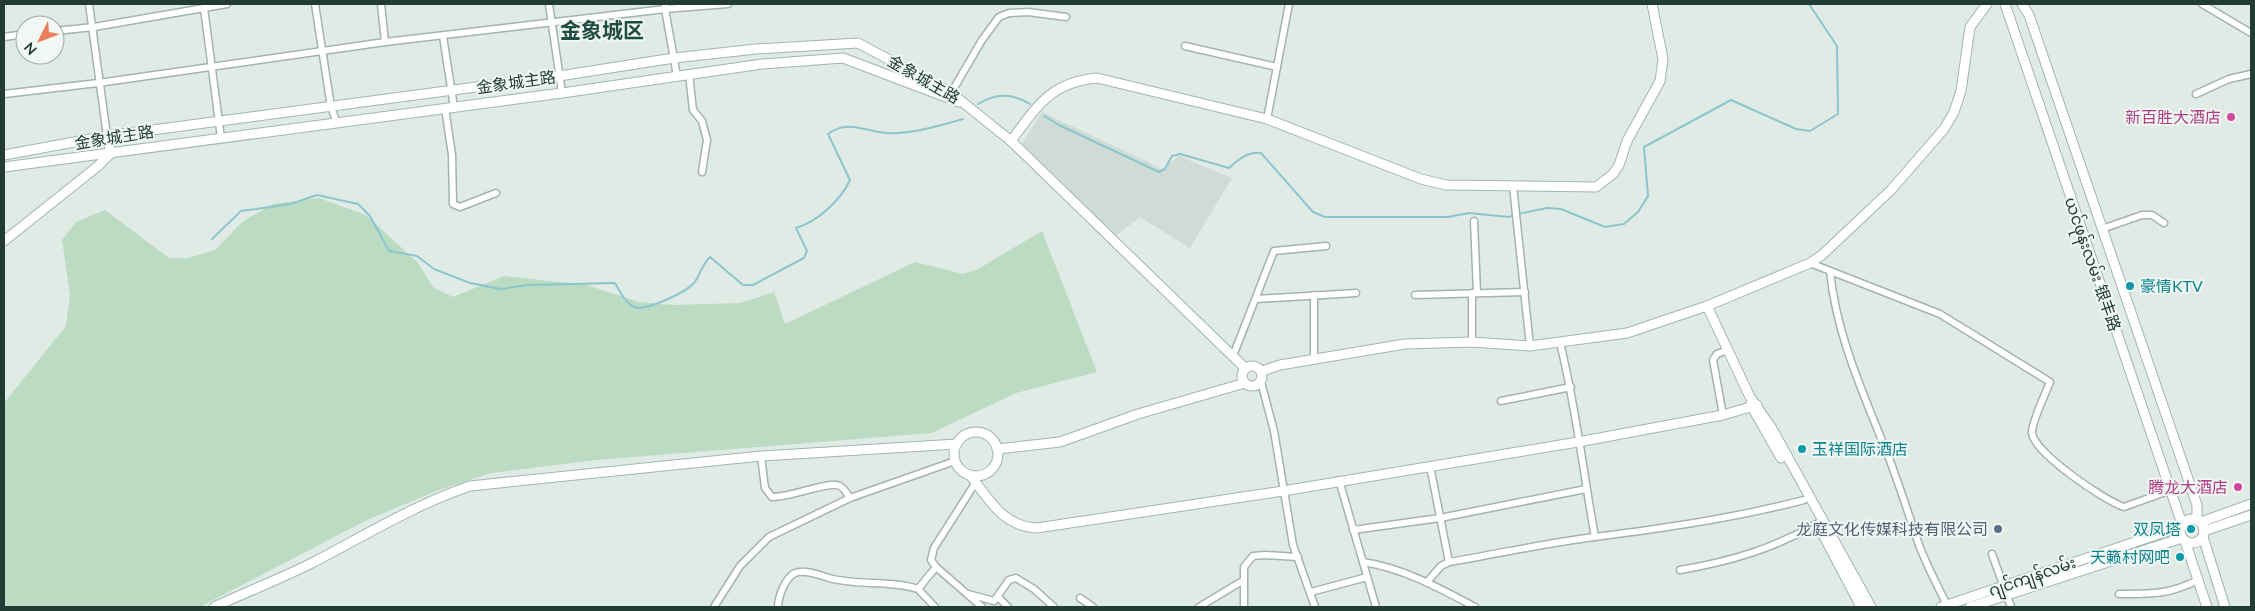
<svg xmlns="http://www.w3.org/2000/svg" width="2255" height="611" font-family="Lato,'Noto Sans SC','Noto Sans Myanmar',sans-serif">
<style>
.built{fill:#cfdbd5}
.green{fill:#bbdbc3}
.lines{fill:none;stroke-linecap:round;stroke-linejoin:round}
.stream{stroke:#8bc5ce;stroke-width:2}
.street-casing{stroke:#a4b3ad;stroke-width:9}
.secondary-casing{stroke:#a0b6ae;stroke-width:11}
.street{stroke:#fff;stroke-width:6}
.secondary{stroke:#fff;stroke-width:9}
.hotel-dot{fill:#d1479c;stroke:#f1f8f4;stroke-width:2}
.culture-dot{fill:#0f9aa8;stroke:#f1f8f4;stroke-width:2}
.service-dot{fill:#5c6f8a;stroke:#f1f8f4;stroke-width:2}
.labels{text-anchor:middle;stroke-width:4;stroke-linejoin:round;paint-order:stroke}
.street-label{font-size:16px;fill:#223b34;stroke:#f1f8f4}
.hotel-label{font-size:16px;fill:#b23c85;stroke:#f1f8f4;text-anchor:end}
.culture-label{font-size:16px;fill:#0d838f;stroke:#f1f8f4;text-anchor:start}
.service-label{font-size:16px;fill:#4e5e75;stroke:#f1f8f4;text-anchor:end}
.district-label{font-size:21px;font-weight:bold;fill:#1f4c40;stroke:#f1f8f4}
</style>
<rect width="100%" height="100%" fill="#e1ebe6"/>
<polygon class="built" points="1042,112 1162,169 1179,156 1232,178 1190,248 1140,217 1114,237 1022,144"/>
<polygon class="green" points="319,198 366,215 417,262 433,287 453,297 504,276 587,285 639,302 674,305 740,303 774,292 785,324 915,262 963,274 978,269 1042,231 1097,372 1016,393 932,433 596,460 491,473 439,490 367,520 200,607 4,607 4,403 66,326 70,295 62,240 76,222 105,210 169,258 188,258 215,250 242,222 273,204"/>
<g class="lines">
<g class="stream">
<path d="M978 104C996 93 1012 93 1030 104"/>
<path d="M1044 116 1059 125 1159 172 1165 169 1172 156 1180 154 1229 168C1238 160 1248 151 1261 153L1313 212 1325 217H1448L1469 213 1509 217 1514 215"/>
<polyline points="1518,214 1547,208 1561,209 1605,227 1624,224 1638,212 1648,196 1644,147 1731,100 1796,129 1810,131 1838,114 1837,46 1809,4"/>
<path d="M212 239 241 211 291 204 317 195 358 204 370 216 389 251 417 256 434 269 470 283 501 289 528 285 615 283C620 291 625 303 634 307 645 312 686 292 694 283 701 274 701 266 710 257L743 285H753L804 258 807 251 796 228C817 222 841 200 850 180L828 134C848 119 866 132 887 133 908 135 943 125 963 119"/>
</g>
<g class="street-casing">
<g id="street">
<polyline points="89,4 107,136"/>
<polyline points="315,4 331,107 337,123"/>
<polyline points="381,4 385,42"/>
<polyline points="549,4 562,93"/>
<polyline points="2202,4 2251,33"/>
<polyline points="204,8 221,138"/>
<polyline points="55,31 94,27 227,4"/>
<polyline points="443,36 454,107"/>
<polyline points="4,37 25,34"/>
<polyline points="1185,46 1277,67"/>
<polyline points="689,74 693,110 702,121 707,140 702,172"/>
<polyline points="677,76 665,9 728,4"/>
<polyline points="4,94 98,83 385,42 665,9 665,4"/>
<polyline points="2196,94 2229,79 2251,74"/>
<polyline points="950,95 982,40 999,17 1009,13 1028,12 1066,17"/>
<polyline points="445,108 452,155 453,204 460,207 496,193"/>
<polyline points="1267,119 1289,4"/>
<polyline points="1513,186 1530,346"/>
<polyline points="1474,221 1477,293"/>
<polyline points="2102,229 2142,215 2152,215 2164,223"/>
<path d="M1810 263 1940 314 2050 382C2046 393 2031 423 2032 433 2034 453 2105 501 2124 507L2171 490"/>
<path d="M1830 271C1836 333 1862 391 1885 448 1898 480 1908 513 1919 545 1927 566 1938 587 1948 607"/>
<polyline points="1314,295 1314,359"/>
<polyline points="1415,295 1525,292"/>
<polyline points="1256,299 1356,293"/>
<polyline points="1472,342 1472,293"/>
<path d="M1560 343C1576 406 1583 472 1595 537"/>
<polyline points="1233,356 1274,251 1326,246"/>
<polyline points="1261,382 1274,431 1293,545 1315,607"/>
<polyline points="1501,401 1571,387"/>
<polyline points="1723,415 1713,360 1717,354 1728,350"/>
<path d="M761 456 765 488 772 497C790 498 830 480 840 486 845 489 847 494 850 498"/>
<polyline points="1430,466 1449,562"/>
<polyline points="1339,480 1376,607"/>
<polyline points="976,482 934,548 931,560 936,567 982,607"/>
<polyline points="1353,530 1440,518 1586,489"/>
<polyline points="1992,554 2011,607"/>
<path d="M1363 562C1403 568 1439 588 1475 607"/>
<path d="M1680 570C1733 561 1775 548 1822 521"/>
<path d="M1427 582 1441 566 1449 562C1497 554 1546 543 1595 537 1665 528 1735 518 1804 500"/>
<polyline points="918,589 935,607"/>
<polyline points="1311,592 1367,577"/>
<polyline points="968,594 994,601 1009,580 1016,578 1034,589 1054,607"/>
<path d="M2119 594C2151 594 2168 595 2198 580"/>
<polyline points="998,597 1008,607"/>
<polyline points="1080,598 1093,607"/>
<polyline points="714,607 740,566 769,537 850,498 955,461"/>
<path d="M778 607C778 597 785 578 795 573 804 569 820 575 829 578 858 586 890 580 918 589L936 567"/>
<polyline points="1199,607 1244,580"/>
<polyline points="1244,607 1244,567 1253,556 1265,555 1298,557"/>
</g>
</g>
<g class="secondary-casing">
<g id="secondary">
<polyline points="2005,4 2182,524"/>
<polyline points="2022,4 2029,15 2197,505 2197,520"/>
<path d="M1011 141C1037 106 1051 82 1097 78L1267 119 1421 179 1446 185 1596 187 1613 174 1619 165 1627 141 1660 81 1663 59 1652 4"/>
<polyline points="4,155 107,136 559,76 674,58 756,49 858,43 950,92 1011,141 1245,368"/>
<polyline points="4,167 562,93 762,64 843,58 959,102"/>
<polyline points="4,241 98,166 111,153 107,136"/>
<polyline points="1707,306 1750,397 1771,427 1871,607"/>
<circle cx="1252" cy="376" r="10"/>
<polyline points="1262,371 1280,365 1405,344 1472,342 1530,346 1627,333 1707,306 1810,263 1822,255 1891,190 1944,129 1954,112 1961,91 1970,27 1987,4"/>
<polyline points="1751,402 1752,407 1781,458"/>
<circle cx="976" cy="454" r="22"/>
<polyline points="997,449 1060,442 1138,414 1245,383"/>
<path d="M970 475C990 500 1002 526 1037 528L1283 491 1578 442 1723 415 1757 405"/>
<circle cx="2192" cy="531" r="12"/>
<polyline points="2201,522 2251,504"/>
<polyline points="1820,529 1861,607"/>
<polyline points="2204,531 2251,515"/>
<polyline points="2203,537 2225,607"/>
<polyline points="2185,541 2207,607"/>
<path d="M214 607C246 592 280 579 312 563 364 536 414 505 470 486L761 456 957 444"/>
<polyline points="1941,607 2180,527"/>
<polyline points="1970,607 2182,538"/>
</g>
</g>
<use href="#street" class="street"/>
<use href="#secondary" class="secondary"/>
</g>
<g class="hotel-dot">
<circle cx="2231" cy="117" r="5"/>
<circle cx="2238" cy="487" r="5"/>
</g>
<g class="culture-dot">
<circle cx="2130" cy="286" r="5"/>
<circle cx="1802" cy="449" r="5"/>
<circle cx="2191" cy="529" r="5"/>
<circle cx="2180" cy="557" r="5"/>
</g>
<circle class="service-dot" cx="1998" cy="529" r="5"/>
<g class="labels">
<g class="street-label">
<text transform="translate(924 79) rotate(30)" y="6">金象城主路</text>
<text transform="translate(516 82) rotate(-8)" y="6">金象城主路</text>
<text transform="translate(114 137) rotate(-9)" y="6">金象城主路</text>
<text transform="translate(2093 264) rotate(71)" y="6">ယင်ဖုန်းလမ်း 银丰路</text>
<text transform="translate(2032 576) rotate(-19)" y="6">ဂျင်ကျန်လမ်း</text>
</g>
<g class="hotel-label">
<text x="2221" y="123">新百胜大酒店</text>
<text x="2228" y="493">腾龙大酒店</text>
</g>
<g class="culture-label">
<text x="2140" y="292">豪情KTV</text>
<text x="1812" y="455">玉祥国际酒店</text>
<text x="2181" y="535" text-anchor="end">双凤塔</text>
<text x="2170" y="563" text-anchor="end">天籁村网吧</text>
</g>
<g class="service-label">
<text x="1988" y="535">龙庭文化传媒科技有限公司</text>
</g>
<g class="district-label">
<text x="602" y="38">金象城区</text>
</g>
</g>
<rect width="2255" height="611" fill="none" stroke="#223b34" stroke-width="10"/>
<g transform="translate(40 40) rotate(228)"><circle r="24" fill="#f1f8f4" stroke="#9eaca7"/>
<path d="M0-4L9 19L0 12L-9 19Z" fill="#ec7e5e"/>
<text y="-8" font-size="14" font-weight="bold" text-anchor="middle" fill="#223b34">N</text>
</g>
</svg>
